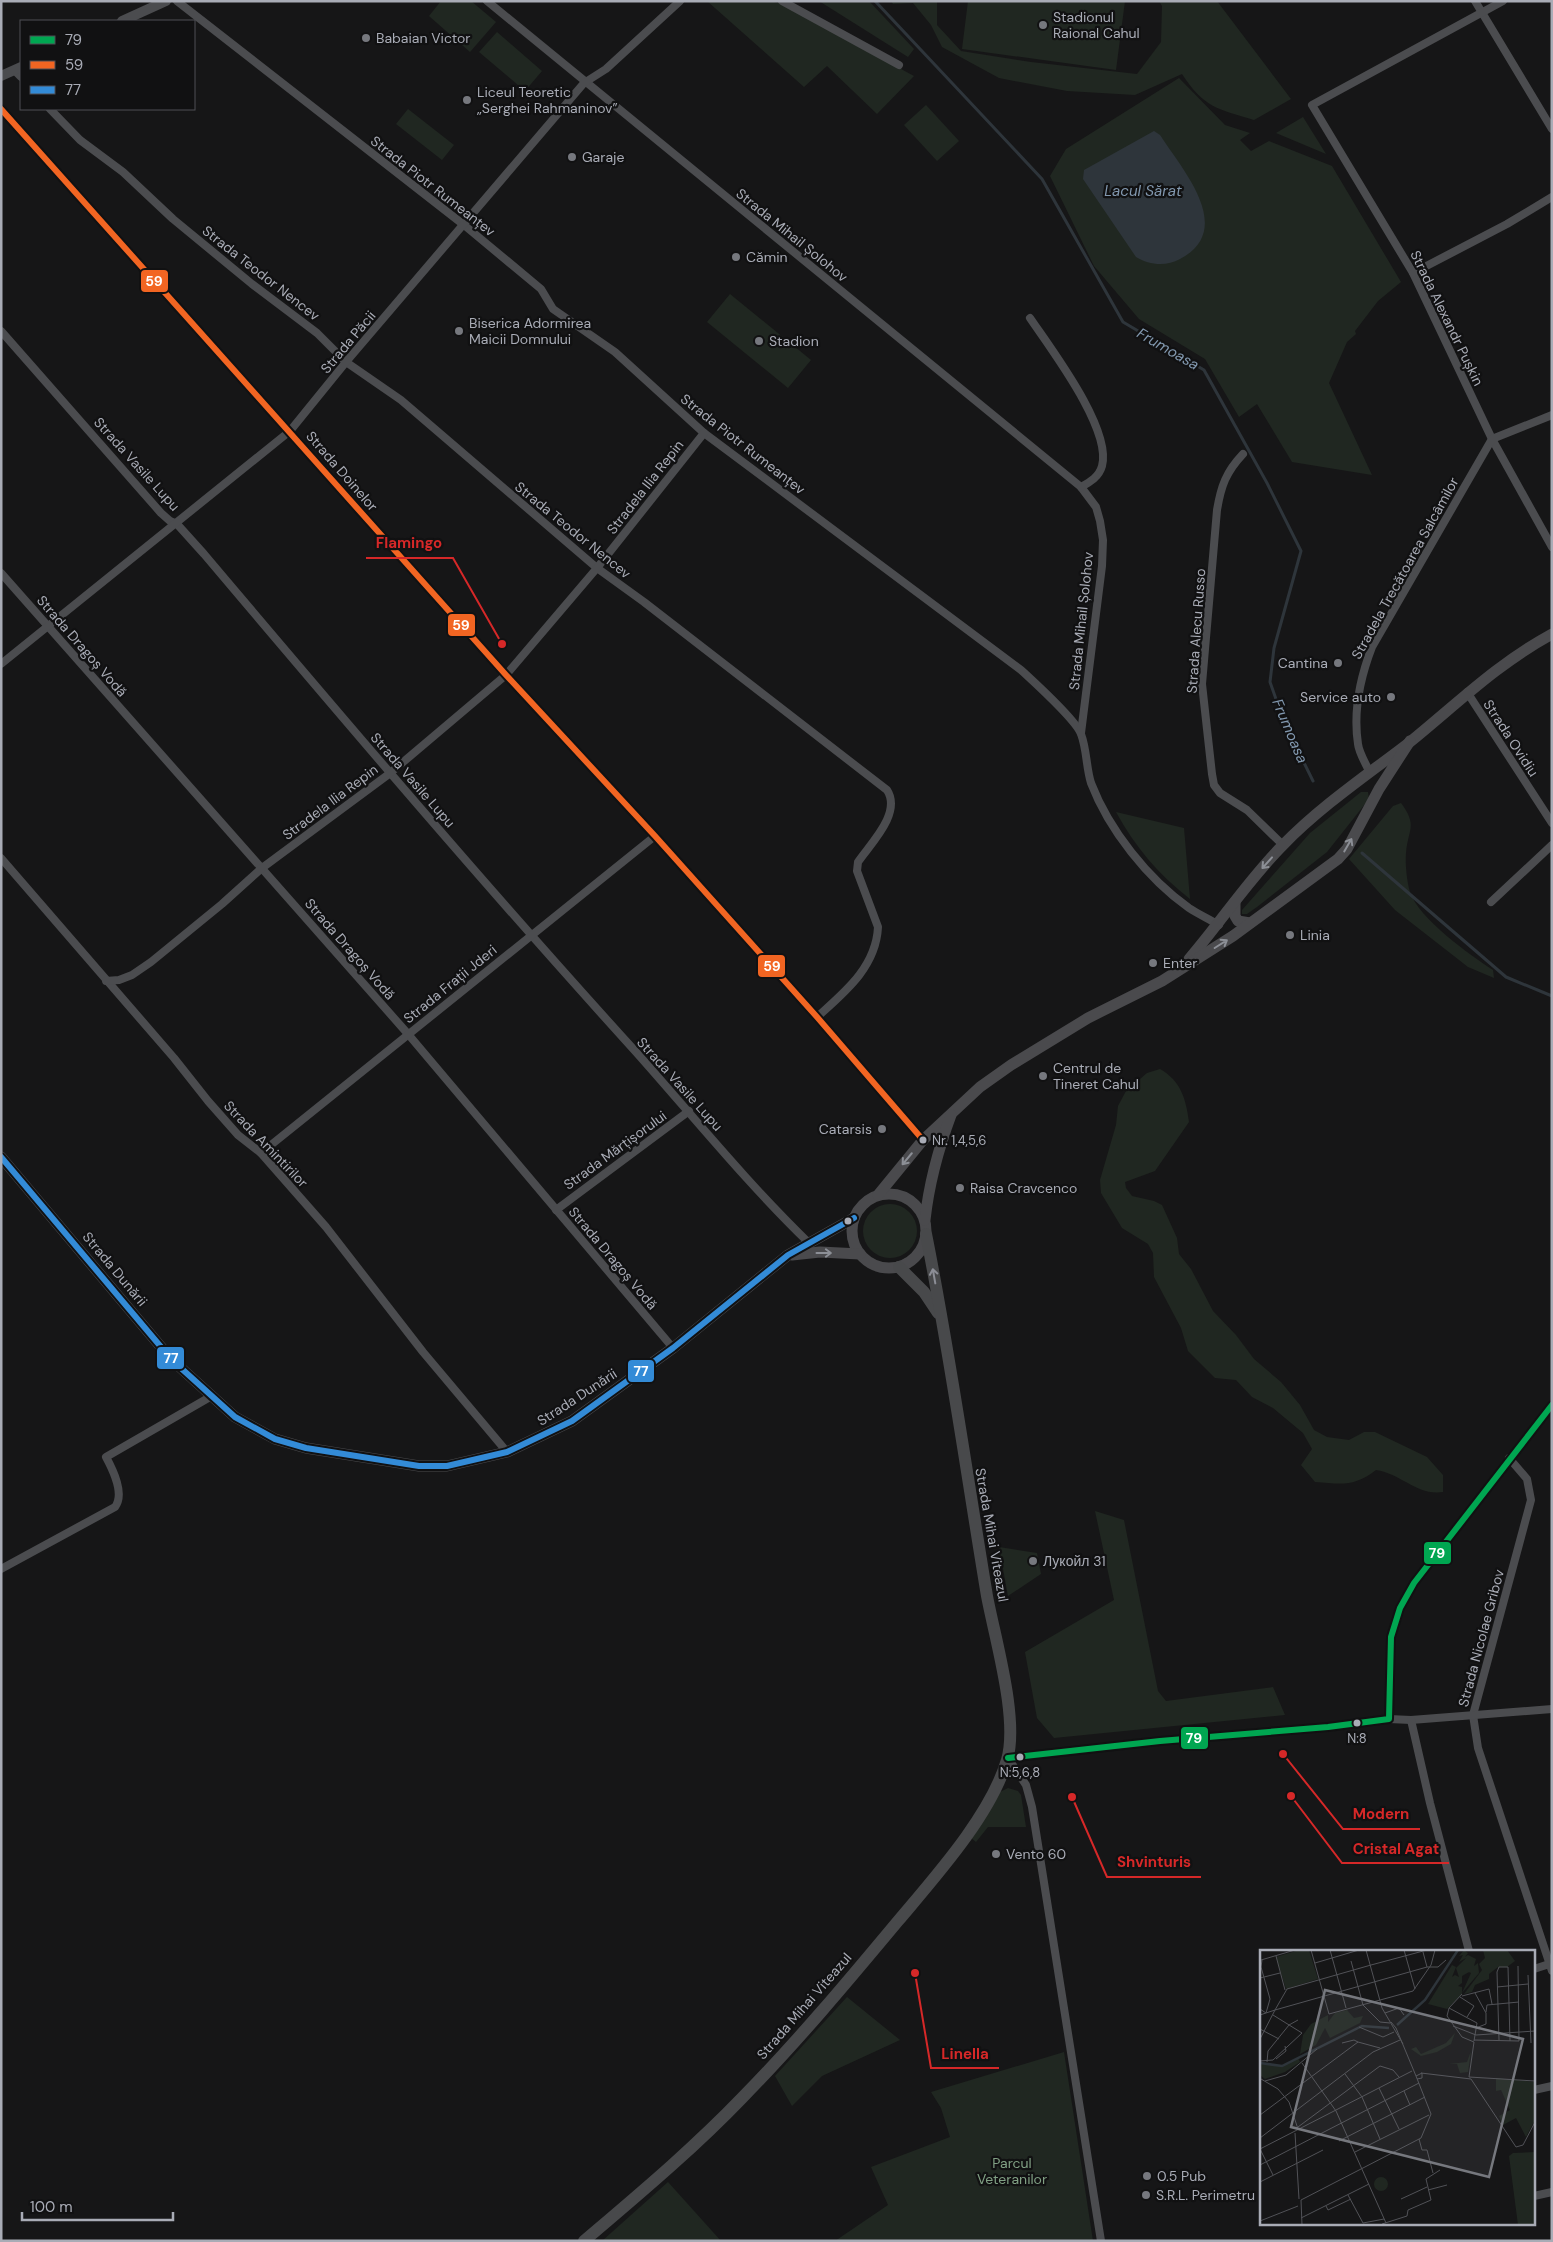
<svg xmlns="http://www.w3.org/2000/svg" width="1553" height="2242" font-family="'DM Sans',sans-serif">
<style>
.green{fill:#202721}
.water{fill:#2e353b}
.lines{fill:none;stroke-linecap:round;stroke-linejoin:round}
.stream{stroke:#2e353b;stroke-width:3}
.minor{stroke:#4b4c4f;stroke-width:8}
.tertiary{stroke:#4b4c4f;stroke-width:10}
.secondary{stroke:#4a4a4d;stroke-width:11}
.primary{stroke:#48494b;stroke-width:12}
.bus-1-casing{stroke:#111112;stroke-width:10}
.bus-2-casing{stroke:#111112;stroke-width:10}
.bus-3-casing{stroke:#111112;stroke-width:10}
.bus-1{stroke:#00a651;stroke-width:6}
.bus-2{stroke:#f26522;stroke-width:6}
.bus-3{stroke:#338bd7;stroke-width:6}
.oneway{stroke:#8c8f96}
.oneway2{stroke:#8c8e96}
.poi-dot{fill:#76787e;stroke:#111112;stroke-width:2}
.bus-dot{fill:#a9acb6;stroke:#111112;stroke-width:2}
.labels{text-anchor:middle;stroke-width:4.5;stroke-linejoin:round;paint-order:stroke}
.bus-label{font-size:13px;fill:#a9acb6;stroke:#111112}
.poi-label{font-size:14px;fill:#a9acb6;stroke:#111112;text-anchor:start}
.street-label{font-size:14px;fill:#a9acb6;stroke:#111112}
.park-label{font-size:14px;fill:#81a084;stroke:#111112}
.water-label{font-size:15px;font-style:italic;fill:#8298af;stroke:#111112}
.inset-river{fill:none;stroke:#2e353b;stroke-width:2.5}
.inset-road{fill:none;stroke:#515257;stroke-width:1}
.view{fill:#76787e;fill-opacity:0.15;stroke:#76787e;stroke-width:2.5}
.inset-edge{fill:none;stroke:#a9acb6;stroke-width:2.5}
.leader{fill:none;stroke:#d62828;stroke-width:2}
.callout-dot{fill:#d62828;stroke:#111112;stroke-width:2}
.callout-label{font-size:15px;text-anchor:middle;font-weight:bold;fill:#d62828;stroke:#111112;stroke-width:4.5;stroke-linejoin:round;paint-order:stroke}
.line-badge{stroke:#111112;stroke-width:2}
.badge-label{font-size:14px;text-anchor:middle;font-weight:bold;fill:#fff}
</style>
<rect width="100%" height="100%" fill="#161617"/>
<g class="green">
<polygon points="441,1 471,1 496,22 470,52 429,16"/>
<polygon points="707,1 769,1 779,3 914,76 877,114 827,66 804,87"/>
<polygon points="819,1 869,1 914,49 908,57"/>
<path d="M891 1H937V25L961 51 1031 62 1137 74 1161 42 1162 6 1159 1H1217L1291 99 1254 120C1218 109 1204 108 1182 74L1135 95 1067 91 999 78 942 47 931 25 913 3 893 4Z"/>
<polygon points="968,1 1125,1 1116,70 962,49"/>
<polygon points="497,32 542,71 525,91 479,52"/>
<polygon points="1179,78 1225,125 1250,133 1240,140 1251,151 1269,141 1332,166 1401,282 1378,301 1355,331 1356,334 1347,342 1329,383 1372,475 1292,462 1257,404 1239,417 1205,359 1139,319 1094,266 1050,176 1066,149"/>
<polygon points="926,105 959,141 937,161 904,125"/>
<polygon points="408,109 454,145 442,160 396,124"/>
<polygon points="1303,117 1326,154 1276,133"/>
<polygon points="730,294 811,360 788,388 707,322"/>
<polygon points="1361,792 1368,792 1369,799 1327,852 1257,907 1247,914 1242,914 1242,910 1310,833"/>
<path d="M1401 803C1418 826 1408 829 1406 853 1405 864 1407 882 1410 892 1419 919 1470 955 1493 970L1494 978 1468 967 1395 910 1349 859 1393 806Z"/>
<path d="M1116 812 1184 828 1190 899C1159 875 1135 847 1116 812Z"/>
<path d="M1160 1069C1181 1081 1186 1099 1189 1122L1155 1171 1125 1182 1126 1188 1132 1196 1154 1201 1162 1205 1177 1238 1179 1254 1191 1269 1213 1311 1236 1335 1254 1359 1281 1382 1300 1405 1314 1430 1327 1437 1349 1440 1364 1432H1375L1427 1457 1443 1475V1492C1417 1496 1402 1474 1376 1470 1354 1487 1342 1484 1315 1482L1301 1465 1312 1449 1303 1433 1273 1408 1252 1397 1236 1380 1215 1378 1188 1351 1181 1328 1154 1277 1153 1253 1148 1244 1122 1228 1101 1193 1100 1180 1116 1125 1118 1106 1126 1091 1147 1073Z"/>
<circle cx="890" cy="1231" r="27"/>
<polygon points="1095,1511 1124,1520 1158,1691 1166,1701 1273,1687 1285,1715 1054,1738 1037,1718 1025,1652 1114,1600"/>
<polygon points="999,1547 1037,1553 1041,1574 1008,1596"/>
<polygon points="1008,1788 1018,1791 1021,1795 1026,1827 988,1827 976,1842 971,1838 1000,1792"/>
<polygon points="847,1997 900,2040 822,2076 792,2106 775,2076"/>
<polygon points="1064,2052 1093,2241 835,2241 888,2205 871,2167 950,2137 941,2108 931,2092"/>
<polygon points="668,2182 721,2241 602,2241"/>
</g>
<path class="water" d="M1154 131 1160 135C1181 168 1237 229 1180 259 1166 267 1149 265 1136 257L1083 179 1084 170Z"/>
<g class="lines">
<g class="stream">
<polyline points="875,1 1042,179 1123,322 1204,370 1267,483 1301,551 1274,648 1270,682 1284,722 1313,781"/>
<polyline points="1362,853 1506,977 1552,996"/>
</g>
<g class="minor">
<path d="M177 1 464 225 541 289 553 309 615 352 704 433 1021 670C1034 682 1076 720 1081 734 1087 750 1086 767 1091 783 1109 830 1148 879 1189 908 1198 914 1209 919 1219 925"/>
<polyline points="487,1 1081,487 1096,507 1100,521 1103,540 1102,566 1081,733"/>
<polyline points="782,1 899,65"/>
<polyline points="1475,1 1552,129"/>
<polyline points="1503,1 1312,105 1413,273 1492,439 1552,547"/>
<polyline points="14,70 21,77"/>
<polyline points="1,109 506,675 655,836 817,1017 923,1140"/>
<path d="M50 109 80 140 123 172 173 219 252 284 317 333 346 362 401 400 597 568 644 602 887 790C902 813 871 843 858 862L857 871 878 927C876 967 845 992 817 1017"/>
<polyline points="1413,273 1507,224 1552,197"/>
<path d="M1030 318C1051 349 1112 429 1102 466 1099 477 1090 482 1081 487"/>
<path d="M1 331 161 513 170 521 177 524 204 554C346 722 488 889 636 1052 693 1116 747 1183 809 1243"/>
<path d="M1243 454C1226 472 1221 486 1217 510L1202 684 1212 774 1214 785 1220 793 1247 810 1283 845"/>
<polyline points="1,573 408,1034 673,1348"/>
<polyline points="1,664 290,431 346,362 584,83 606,69 680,1"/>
<polyline points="1467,692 1552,823"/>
<path d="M1370 773C1366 764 1359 753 1358 744 1353 711 1360 678 1372 647L1492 439 1552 415"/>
<polyline points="1,858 174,1058 208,1101 238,1135 261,1153 326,1227 423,1352 507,1452"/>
<polyline points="1491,902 1552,845"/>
<polyline points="106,981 119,980 132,975 151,962 222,904 262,868 389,774 506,675 597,568 704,433"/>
<polyline points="261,1153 655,836"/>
<polyline points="556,1210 689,1111"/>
<polyline points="1509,1458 1527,1479 1531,1500 1473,1715 1478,1748 1552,1971"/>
<path d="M1 1569 115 1507C125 1494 113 1470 106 1457L210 1397"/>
<polyline points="1389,1719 1411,1720 1552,1709"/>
<polyline points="1411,1720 1430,1803 1469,1951"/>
<polyline points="1008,1758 1160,1741 1328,1727 1389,1719 1391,1637 1400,1608 1414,1583 1552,1405"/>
<polyline points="1008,1758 1026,1785 1032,1807 1101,2241"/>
<polyline points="1534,1969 1552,1963"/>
<polyline points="1534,2090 1552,2086"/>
<polyline points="1534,2196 1552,2192"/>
</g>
<g class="tertiary">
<polyline points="122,21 166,1"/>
<polyline points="1,76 21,67"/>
</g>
<g class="secondary">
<polyline points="1235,902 1235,916 1238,921 1250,923"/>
<path d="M1189 959C1221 922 1248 880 1283 845 1321 806 1367 775 1410 742 1458 703 1497 664 1552 634"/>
<polyline points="1,1157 172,1360 235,1417 275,1439 306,1448 419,1466 447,1466 507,1452 572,1421 673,1348 788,1255 854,1218"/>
<circle cx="889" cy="1231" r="37"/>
<polyline points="878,1195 923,1140 980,1087 1011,1065 1088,1018 1162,981 1233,936 1338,859 1347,849 1379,789 1410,741"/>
<path d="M925 1220C929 1183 938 1150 951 1115"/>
<polyline points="792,1255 820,1252 860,1254"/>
</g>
<g class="primary">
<polyline points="899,1267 924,1292 938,1313"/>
<path d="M584 2241C638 2195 693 2149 742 2098 797 2042 848 1981 898 1921 935 1877 991 1815 1007 1760 1019 1719 995 1639 987 1596 967 1476 950 1354 926 1234"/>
</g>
<g class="bus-1-casing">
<polyline id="bus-1" points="1008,1758 1160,1741 1328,1727 1389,1719 1391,1637 1400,1608 1414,1583 1552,1405"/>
</g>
<g class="bus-2-casing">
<polyline id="bus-2" points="1,109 506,675 655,836 817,1017 923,1140"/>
</g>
<g class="bus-3-casing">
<polyline id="bus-3" points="1,1157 172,1360 235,1417 275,1439 306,1448 419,1466 447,1466 507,1452 572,1421 673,1348 788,1255 854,1218"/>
</g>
<use href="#bus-1" class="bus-1"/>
<use href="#bus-2" class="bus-2"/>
<use href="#bus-3" class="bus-3"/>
</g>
<defs><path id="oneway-shaft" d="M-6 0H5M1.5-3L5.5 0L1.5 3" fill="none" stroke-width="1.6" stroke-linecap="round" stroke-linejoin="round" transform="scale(1.25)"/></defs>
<g class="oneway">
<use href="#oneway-shaft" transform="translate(1348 845) rotate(-60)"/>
<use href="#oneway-shaft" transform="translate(1267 863) rotate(132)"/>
<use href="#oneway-shaft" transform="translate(1221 944) rotate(-32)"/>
<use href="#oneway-shaft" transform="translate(907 1159) rotate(130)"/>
<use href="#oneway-shaft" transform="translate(824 1253)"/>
</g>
<use class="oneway2" href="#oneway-shaft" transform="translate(934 1276) rotate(-100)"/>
<g class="poi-dot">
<circle cx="1043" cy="25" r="5"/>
<circle cx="366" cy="38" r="5"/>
<circle cx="467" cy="100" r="5"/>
<circle cx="572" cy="157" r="5"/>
<circle cx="736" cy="257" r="5"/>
<circle cx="459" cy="331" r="5"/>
<circle cx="759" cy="341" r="5"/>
<circle cx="1338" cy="663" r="5"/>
<circle cx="1391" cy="697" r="5"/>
<circle cx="1290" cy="935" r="5"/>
<circle cx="1153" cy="963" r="5"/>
<circle cx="1043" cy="1076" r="5"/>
<circle cx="882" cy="1129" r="5"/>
<circle cx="960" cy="1188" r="5"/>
<circle cx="1033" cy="1561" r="5"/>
<circle cx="996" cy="1854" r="5"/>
<circle cx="1147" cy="2176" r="5"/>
<circle cx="1146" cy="2195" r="5"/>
</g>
<g class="bus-dot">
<circle cx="923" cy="1140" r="4.5"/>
<circle cx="848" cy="1221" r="4.5"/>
<circle cx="1357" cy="1723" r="4.5"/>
<circle cx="1020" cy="1757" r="4.5"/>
</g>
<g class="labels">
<g class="bus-label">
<text x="932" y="1145" text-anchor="start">Nr. 1,4,5,6</text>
<text x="1357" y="1743">N:8</text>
<text x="1020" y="1777">N:5,6,8</text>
</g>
<g class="poi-label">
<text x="1053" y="22">Stadionul<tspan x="1053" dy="16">Raional Cahul</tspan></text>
<text x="376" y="43">Babaian Victor</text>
<text x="477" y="97">Liceul Teoretic<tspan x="477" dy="16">„Serghei Rahmaninov”</tspan></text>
<text x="582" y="162">Garaje</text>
<text x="746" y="262">Cămin</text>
<text x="469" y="328">Biserica Adormirea<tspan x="469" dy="16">Maicii Domnului</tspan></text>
<text x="769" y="346">Stadion</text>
<text x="1328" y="668" text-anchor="end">Cantina</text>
<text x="1381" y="702" text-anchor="end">Service auto</text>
<text x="1300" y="940">Linia</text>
<text x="1163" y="968">Enter</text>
<text x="1053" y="1073">Centrul de<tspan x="1053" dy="16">Tineret Cahul</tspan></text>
<text x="872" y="1134" text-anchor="end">Catarsis</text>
<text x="970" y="1193">Raisa Cravcenco</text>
<text x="1043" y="1566">Лукойл 31</text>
<text x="1006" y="1859">Vento 60</text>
<text x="1157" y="2181">0.5 Pub</text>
<text x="1156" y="2200">S.R.L. Perimetru</text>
</g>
<g class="street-label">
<text transform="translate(433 186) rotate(38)" y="5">Strada Piotr Rumeanțev</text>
<text transform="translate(792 235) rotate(39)" y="5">Strada Mihail Șolohov</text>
<text transform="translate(261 273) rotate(38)" y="5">Strada Teodor Nencev</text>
<text transform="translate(1447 318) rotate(64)" y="5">Strada Alexandr Pușkin</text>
<text transform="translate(348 342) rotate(-50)" y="5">Strada Păcii</text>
<text transform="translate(743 444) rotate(38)" y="5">Strada Piotr Rumeanțev</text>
<text transform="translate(137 464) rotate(48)" y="5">Strada Vasile Lupu</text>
<text transform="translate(342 471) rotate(49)" y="5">Strada Doinelor</text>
<text transform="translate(645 487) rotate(-52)" y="5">Stradela Ilia Repin</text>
<text transform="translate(573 530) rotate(39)" y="5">Strada Teodor Nencev</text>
<text transform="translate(1405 568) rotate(-61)" y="5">Stradela Trecătoarea Salcâmilor</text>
<text transform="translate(1081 621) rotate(-84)" y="5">Strada Mihail Șolohov</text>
<text transform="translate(1196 631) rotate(-86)" y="5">Strada Alecu Russo</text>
<text transform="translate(82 646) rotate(49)" y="5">Strada Dragoș Vodă</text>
<text transform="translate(1511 738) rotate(57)" y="5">Strada Ovidiu</text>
<text transform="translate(413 780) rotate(49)" y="5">Strada Vasile Lupu</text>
<text transform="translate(330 802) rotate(-37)" y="5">Stradela Ilia Repin</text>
<text transform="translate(350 949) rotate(49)" y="5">Strada Dragoș Vodă</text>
<text transform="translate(450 984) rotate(-39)" y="5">Strada Frații Jderi</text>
<text transform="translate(680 1084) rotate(48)" y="5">Strada Vasile Lupu</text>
<text transform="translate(266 1144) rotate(46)" y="5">Strada Amintirilor</text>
<text transform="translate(615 1150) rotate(-36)" y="5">Strada Mărțișorului</text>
<text transform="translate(613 1258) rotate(50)" y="5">Strada Dragoș Vodă</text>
<text transform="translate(115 1269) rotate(50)" y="5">Strada Dunării</text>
<text transform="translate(577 1397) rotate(-33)" y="5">Strada Dunării</text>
<text transform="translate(992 1535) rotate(80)" y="5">Strada Mihai Viteazul</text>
<text transform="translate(1481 1638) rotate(-75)" y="5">Strada Nicolae Gribov</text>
<text transform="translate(804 2006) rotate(-49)" y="5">Strada Mihai Viteazul</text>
</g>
<g class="park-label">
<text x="1012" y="2168">Parcul<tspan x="1012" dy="16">Veteranilor</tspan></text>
</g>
<g class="water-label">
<text x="1143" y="196">Lacul Sărat</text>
<text transform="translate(1168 349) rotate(30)" y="5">Frumoasa</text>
<text transform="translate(1290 731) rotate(67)" y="5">Frumoasa</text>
</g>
</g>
<g transform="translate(1260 1950)">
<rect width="275" height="275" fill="#161617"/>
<path d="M39 0H49L58 29 26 39 16 7ZM204 0 208 3 205 7 208 5 216 9 214 16 218 13 219 23 202 43 211 23 205 20 209 22 202 26V33L198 36 202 37V44L187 59 168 54 192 15 196 17 192 27 195 25 199 27 196 18 206 8 199 12 203 5 199 6ZM223 0H247L255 11 247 17H238L229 24V29L215 35 212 42 204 44 222 20 219 14 225 8ZM87 60 94 68 103 66 100 73 70 88 65 78 56 95 40 104 43 85 51 74 68 65V72L75 63ZM195 83 191 94 177 102 161 106 151 99 156 97 161 104 186 93ZM211 101 208 122 200 123 197 114H189L207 112ZM38 108 40 112 25 122 5 129 0 125V114L23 116ZM236 128 275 132V170L266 187 256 168 243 175 239 166 250 160 241 140 236 141ZM275 202V275H258L249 206 253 203ZM114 234a7 7 0 1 1 14 0a7 7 0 1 1-14 0Z" fill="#202721"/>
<path class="inset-river" d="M137 75 165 50 198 0M0 113 22 116 102 76 129 78"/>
<path class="inset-road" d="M51 0 69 64 153 41 171 15 175 0M70 0 86 58M106 0 122 58 143 94M144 0 155 39M163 2 167 17M16 6 25 40M1 10 35 0M91 11 103 55 120 72 130 73M55 13 99 0M111 15 167 0M268 25 271 93M0 28 20 23M237 37 268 34M215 43 226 63V74L216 78M202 44 189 58 187 66 202 87 214 92 209 127 275 131M202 46 229 39 232 54M200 47 214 56 207 67M189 58 217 73 214 91M0 59 6 63 10 49 1 17 2 10M226 62 227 55 259 52M125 63 139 58 144 65M0 65 15 60 27 39 111 15M131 72 136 78 156 126M193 76 216 85 275 81M99 77 123 87 134 82M0 79 19 89M0 89 15 60 167 17H178L186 10M214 90 259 91 258 16M239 90 237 22 239 17H248L250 91M82 93 94 90 98 92M16 109 26 101 25 96M0 111 13 110 42 83 13 65M7 112 8 101 29 75 38 70M42 113 76 161 126 273M161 123 211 129 256 197 263 195 275 172M85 124 102 147 120 189M1 129 18 139 29 152 38 179M5 131 26 125 57 99M119 138 139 179M144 141 150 155M0 165 98 92 120 98M38 177 120 116 133 120 139 127M35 183 39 249M0 188 113 102 140 90M159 189 162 200H167L173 223M79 191 165 147M0 199 152 121M0 199 13 225M95 202 169 165M0 215 159 133M0 232 63 200M168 240 187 235M88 245 103 273 124 269M141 249 167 237M41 250 161 188 171 164 156 126 162 123V128L157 129M41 250 42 275M66 256 68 260 91 249M41 268 109 234M0 271 38 256M122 274 147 266 148 260 171 250 166 229 180 220"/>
<path class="view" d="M65 40 263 89 229 227 31 177Z"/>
<rect width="275" height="275" class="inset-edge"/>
</g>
<path class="leader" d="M502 644L453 558H366M1283 1754L1343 1829H1420M1291 1796L1342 1863H1449M1072 1797L1107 1877H1201M915 1973L931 2068H999"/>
<g class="callout-dot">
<circle cx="502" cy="644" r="5"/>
<circle cx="1283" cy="1754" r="5"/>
<circle cx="1291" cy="1796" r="5"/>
<circle cx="1072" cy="1797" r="5"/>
<circle cx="915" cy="1973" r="5"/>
</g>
<g class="callout-label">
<text x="409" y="548">Flamingo</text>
<text x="1381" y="1819">Modern</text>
<text x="1396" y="1854">Cristal Agat</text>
<text x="1154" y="1867">Shvinturis</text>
<text x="965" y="2059">Linella</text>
</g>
<g class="line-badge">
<rect x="140" y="269" width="29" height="24" rx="5" fill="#f26522"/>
<rect x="447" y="613" width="29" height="24" rx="5" fill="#f26522"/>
<rect x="757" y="954" width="29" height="24" rx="5" fill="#f26522"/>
<rect x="156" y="1346" width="29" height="24" rx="5" fill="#338bd7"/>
<rect x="627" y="1359" width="28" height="24" rx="5" fill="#338bd7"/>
<rect x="1423" y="1541" width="29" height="24" rx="5" fill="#00a651"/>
<rect x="1180" y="1726" width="29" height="24" rx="5" fill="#00a651"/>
</g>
<g class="badge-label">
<text x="154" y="286">59</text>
<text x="461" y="630">59</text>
<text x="772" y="971">59</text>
<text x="171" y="1363">77</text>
<text x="641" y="1376">77</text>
<text x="1437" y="1558">79</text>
<text x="1194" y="1743">79</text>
</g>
<rect width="1553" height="2242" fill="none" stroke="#a9acb6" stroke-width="5"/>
<rect x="20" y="20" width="175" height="90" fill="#111112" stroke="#4e4f54"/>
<rect x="30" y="36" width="25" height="8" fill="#00a651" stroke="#4e4f54"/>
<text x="65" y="45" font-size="15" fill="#a9acb6">79</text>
<rect x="30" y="61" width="25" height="8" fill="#f26522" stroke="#4e4f54"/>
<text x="65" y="70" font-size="15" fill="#a9acb6">59</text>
<rect x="30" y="86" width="25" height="8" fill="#338bd7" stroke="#4e4f54"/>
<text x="65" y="95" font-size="15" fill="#a9acb6">77</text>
<path d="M22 2212v8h151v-8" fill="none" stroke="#a9acb6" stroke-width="2.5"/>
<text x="30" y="2212" font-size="15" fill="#a9acb6" stroke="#111112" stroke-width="4" paint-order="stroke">100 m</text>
</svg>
